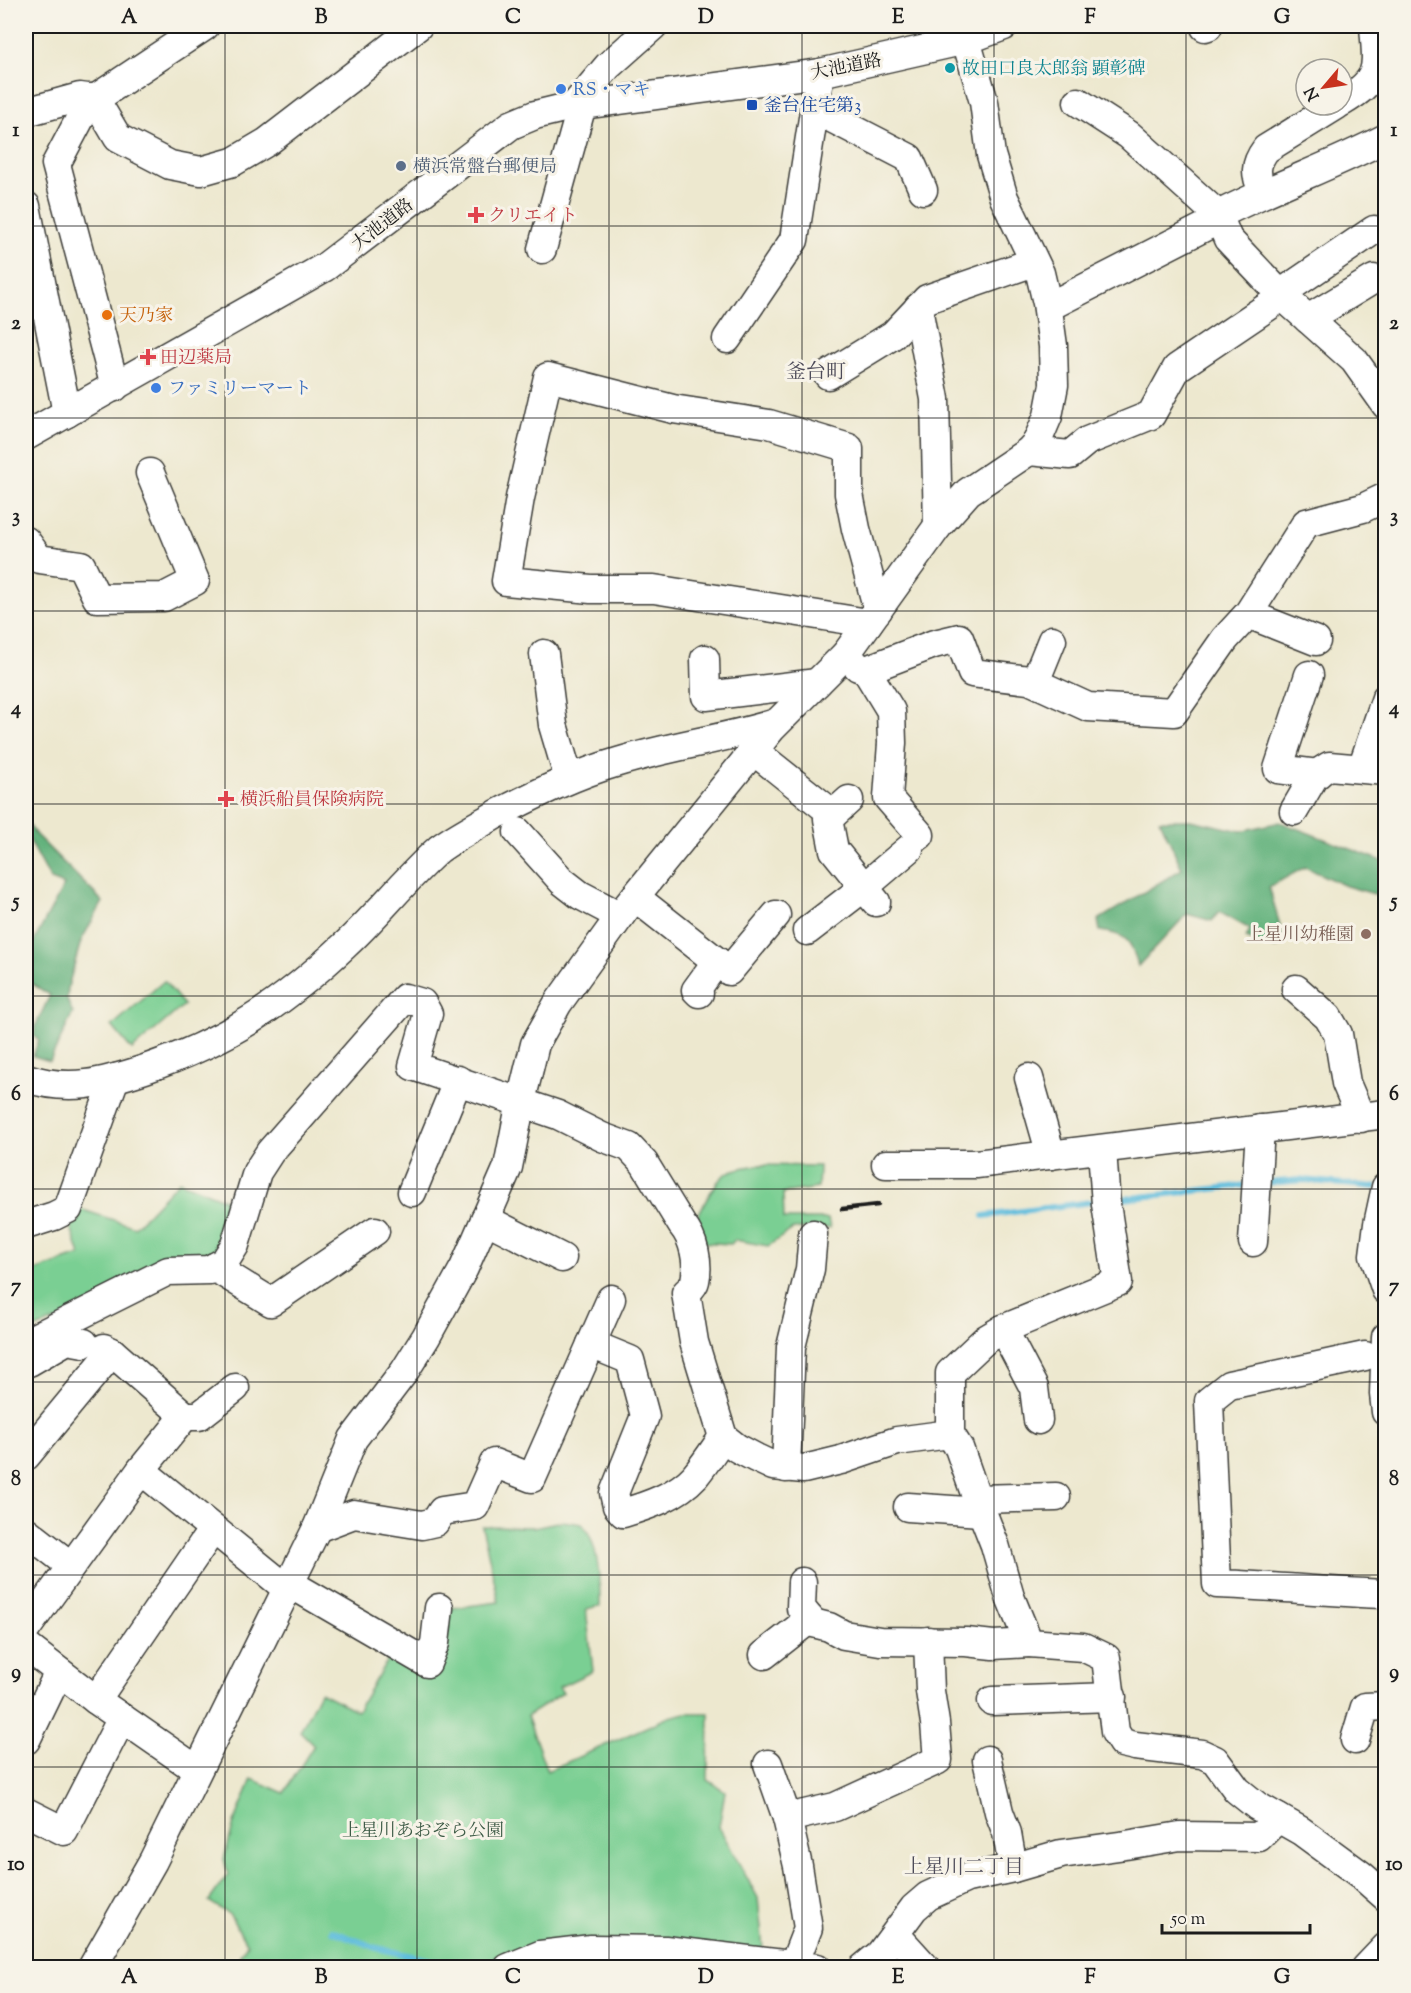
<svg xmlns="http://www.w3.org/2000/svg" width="1411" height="1993" font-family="'Sorts Mill Goudy','Noto Serif JP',serif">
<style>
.green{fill:#7acf93;stroke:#4b7658;stroke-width:1.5}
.forest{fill:#63b27d;stroke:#40674c;stroke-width:1.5}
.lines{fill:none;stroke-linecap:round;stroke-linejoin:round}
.stream{stroke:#5fbddd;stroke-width:6}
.minor-casing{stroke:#3b3b37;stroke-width:31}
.minor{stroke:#fff;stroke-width:28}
.rail{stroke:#1c1c1c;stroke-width:4.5}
.grid{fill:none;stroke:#1c1c1c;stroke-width:1.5;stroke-opacity:0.55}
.culture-dot{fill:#0f9aa8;stroke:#f7f3e8;stroke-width:2}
.shop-dot{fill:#3f7fe0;stroke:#f7f3e8;stroke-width:2}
.transit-dot{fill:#1a4fb4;stroke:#f7f3e8;stroke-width:2}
.service-dot{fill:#5c6f8a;stroke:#f7f3e8;stroke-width:2}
.health-dot{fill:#e0444e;stroke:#f7f3e8;stroke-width:2}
.food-dot{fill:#e8710a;stroke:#f7f3e8;stroke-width:2}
.education-dot{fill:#8d6e63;stroke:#f7f3e8;stroke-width:2}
.labels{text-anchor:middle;stroke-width:6;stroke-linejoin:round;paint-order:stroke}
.street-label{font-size:18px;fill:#1c1c1c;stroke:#f7f3e8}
.culture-label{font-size:18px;fill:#0d838f;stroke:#f7f3e8;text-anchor:start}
.shop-label{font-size:18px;fill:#366cbe;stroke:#f7f3e8;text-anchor:start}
.transit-label{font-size:18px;fill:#164399;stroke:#f7f3e8;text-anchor:start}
.service-label{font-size:18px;fill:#4e5e75;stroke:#f7f3e8;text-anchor:start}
.health-label{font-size:18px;fill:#be3a42;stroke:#f7f3e8;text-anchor:start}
.food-label{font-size:18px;fill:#c56008;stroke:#f7f3e8;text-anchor:start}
.education-label{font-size:18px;fill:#785e54;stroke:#f7f3e8;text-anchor:end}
.park-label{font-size:18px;fill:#3d5b46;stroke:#f7f3e8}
.neighbourhood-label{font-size:20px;fill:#4d4b59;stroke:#f7f3e8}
.neatline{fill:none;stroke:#1c1c1c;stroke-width:2}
.grid-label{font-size:20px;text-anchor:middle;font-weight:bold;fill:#1c1c1c}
</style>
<rect width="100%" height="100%" fill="#f7f3e8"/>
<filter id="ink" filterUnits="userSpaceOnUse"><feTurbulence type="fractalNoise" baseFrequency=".0167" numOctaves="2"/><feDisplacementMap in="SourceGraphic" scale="12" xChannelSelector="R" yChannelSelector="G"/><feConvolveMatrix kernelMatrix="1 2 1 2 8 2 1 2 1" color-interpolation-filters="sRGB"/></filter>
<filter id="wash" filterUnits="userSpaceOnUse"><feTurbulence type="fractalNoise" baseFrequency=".008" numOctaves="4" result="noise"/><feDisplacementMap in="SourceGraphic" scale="24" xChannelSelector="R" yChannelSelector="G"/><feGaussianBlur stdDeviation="1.35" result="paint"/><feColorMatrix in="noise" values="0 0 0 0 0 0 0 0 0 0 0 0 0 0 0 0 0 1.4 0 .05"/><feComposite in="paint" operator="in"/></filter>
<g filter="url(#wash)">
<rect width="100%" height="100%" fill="#ede8cf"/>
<g class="green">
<polygon points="164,981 184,1005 132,1050 112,1026"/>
<path d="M757 1165 819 1166 818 1188 783 1193 784 1219H828L830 1228 793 1229 768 1246 735 1240 731 1244 699 1242 692 1226C700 1213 715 1178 729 1172 737 1168 748 1167 757 1165Z"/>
<polygon points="179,1181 235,1204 219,1258 26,1332 26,1274 80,1255 66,1213 80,1209 135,1227"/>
<path d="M562 1521 582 1524C599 1543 600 1581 600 1606L586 1609 593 1671 559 1687 563 1693 527 1716 547 1771 669 1717 686 1713H709L708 1780 725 1791 719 1827 758 1898 764 1959 711 1951 497 1967H260L239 1957 247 1944 230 1915 209 1901 228 1874 224 1859 234 1823 252 1779 284 1793 314 1745 300 1731 320 1692 357 1711 393 1650 414 1663 444 1609 499 1602 482 1526 534 1527Z"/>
</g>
<g class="forest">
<path d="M1160 820H1191L1241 831 1280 822 1385 862V897L1346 886 1305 867 1269 887 1285 943 1275 948 1246 938 1250 929 1219 912 1212 921 1187 914 1138 966C1130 940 1129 935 1100 931L1098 920 1182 869Z"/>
<polygon points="26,821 36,835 103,902 81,941 68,987 67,1000 73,1013 50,1061 33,1056 39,1039 34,1037 35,1027 50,995 26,980 26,956 64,885 51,880 26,834"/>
</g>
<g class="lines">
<g class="stream">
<polyline points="1265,1183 1303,1180 1375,1187"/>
<polyline points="1114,1200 1247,1185"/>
<polyline points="984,1216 1099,1201"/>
<polyline points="332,1931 377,1948 464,1968"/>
</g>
</g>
</g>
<g filter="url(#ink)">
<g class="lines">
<g class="minor-casing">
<g id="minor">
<polyline points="1205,27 1208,26"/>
<polyline points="91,98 56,164 115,387"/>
<polyline points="95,99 118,138 170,165 201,171 233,162 267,142 418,26"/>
<polyline points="1078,102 1129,135 1218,215 1228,239 1280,294 1354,360 1386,405"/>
<path d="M1342 102C1382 78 1377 69 1374 26"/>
<polyline points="574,106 608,66 653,26"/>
<polyline points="814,109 909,158 923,190"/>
<polyline points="26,112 80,97 95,99 205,26"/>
<path d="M1263 192C1255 174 1254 165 1266 149L1337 105"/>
<polyline points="26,206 67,413"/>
<path d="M1218 215C1273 187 1331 166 1386 138"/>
<polyline points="542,249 582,105"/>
<polyline points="1280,294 1374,230"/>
<polyline points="1048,307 1220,219"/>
<polyline points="918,308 935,399 938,526"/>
<polyline points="1308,319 1374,279"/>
<polyline points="727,339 794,240 820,73"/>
<polyline points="828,375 893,335 927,299 1034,262"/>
<polyline points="26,436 325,267 511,125 535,115 568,107 820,73 966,40 1004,26"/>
<polyline points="1029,451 1070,455 1087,441 1151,415 1177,368 1282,297"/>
<polyline points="26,541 39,559 81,565 97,598 164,597 195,581 150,473"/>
<polyline points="1248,614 1316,641"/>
<polyline points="868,623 654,589 591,589 506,581 520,498 548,377 673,409 769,424 849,448 849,494 856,529 878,610"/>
<polyline points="544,654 553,725 569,779"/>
<polyline points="846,654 858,667 866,670 934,644 959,638 972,673 1029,680 1088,707 1174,712 1225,639 1248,614 1306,523 1363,508 1386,497"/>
<polyline points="705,659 706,696 817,683"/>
<polyline points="866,670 891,711 892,743 888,798 920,835"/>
<polyline points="1309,675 1278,769 1318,774"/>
<polyline points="1035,682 1052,640"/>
<polyline points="754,751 833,814"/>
<polyline points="1362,768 1386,698"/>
<polyline points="849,800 828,819 834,850 876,902"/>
<polyline points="1294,811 1315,775 1329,766 1386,771"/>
<polyline points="518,832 562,881 580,895 620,916"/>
<polyline points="635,897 729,971 776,915"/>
<polyline points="807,931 863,888 909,849"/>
<polyline points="1296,989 1328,1017 1338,1034 1346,1083 1361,1118"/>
<polyline points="699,993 696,990 717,961"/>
<path d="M26 1078C69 1092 103 1083 145 1069 227 1041 281 1005 344 946 377 916 405 879 439 849 455 837 480 824 497 814 536 794 576 774 618 762 670 746 724 739 776 723"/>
<polyline points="1029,1078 1051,1155"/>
<polyline points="1102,1150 1106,1204 1118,1282 1003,1329 986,1339 950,1373 950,1434 959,1448 977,1499 995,1545 1010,1597 1029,1643 1083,1647 1106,1658 1115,1732 1122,1743 1135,1746 1202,1754 1215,1760 1237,1790 1257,1806 1301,1831 1361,1875 1386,1897"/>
<polyline points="886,1164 976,1164 1386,1114"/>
<polyline points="1386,1187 1378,1224 1374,1255 1386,1290"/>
<polyline points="412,1192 458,1080"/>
<polyline points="485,1219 562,1258"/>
<polyline points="26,1225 54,1216 68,1209 115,1078"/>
<polyline points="1253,1242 1260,1129"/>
<polyline points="214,1267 271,1302 375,1231"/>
<polyline points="1003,1329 1034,1388 1038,1420"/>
<polyline points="1386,1337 1384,1394 1386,1412"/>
<path d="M26 1342 168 1271 210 1270 225 1261 235 1245 257 1172 270 1152 405 998 422 1003 428 1014 413 1066 558 1115 602 1137 629 1147 644 1163 682 1225C694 1239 699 1263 695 1281 694 1286 689 1290 686 1293L694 1342 723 1437 737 1448 756 1458 773 1466 804 1469 841 1460 897 1441 950 1434"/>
<path d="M591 1344 630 1360 645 1416 614 1493 617 1506 623 1513C647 1506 677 1496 695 1476 705 1464 714 1450 723 1437"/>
<path d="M1365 1356 1229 1385 1209 1401 1217 1584C1273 1586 1329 1592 1386 1594"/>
<polyline points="29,1362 67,1340 84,1343"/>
<polyline points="185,1416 199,1416 235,1388"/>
<polyline points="26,1456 112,1352"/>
<polyline points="786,1468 791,1347 810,1269 813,1234"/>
<polyline points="141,1470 286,1588"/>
<polyline points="977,1499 1056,1497"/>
<polyline points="908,1507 981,1512"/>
<polyline points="317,1528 354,1514 422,1525 435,1522 442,1511 475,1506 494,1463 532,1478 611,1299"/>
<polyline points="26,1531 71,1566"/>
<polyline points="802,1582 801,1608 813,1623 829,1627 844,1635 880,1641 966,1642 993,1645 1029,1643"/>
<polyline points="289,1583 427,1663 435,1643 439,1608"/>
<polyline points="26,1629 141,1470 185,1416 112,1352 104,1348"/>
<polyline points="26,1646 96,1700 197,1770"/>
<polyline points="764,1655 810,1619"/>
<polyline points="96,1700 213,1529"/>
<polyline points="992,1701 1112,1697"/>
<polyline points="26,1740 59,1672"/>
<polyline points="1355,1740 1365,1707 1386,1706"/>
<polyline points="987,1760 999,1812 1007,1833 1013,1868"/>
<polyline points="768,1764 787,1818 835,1807 938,1760 935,1723 930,1691 928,1641"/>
<polyline points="26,1812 64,1831 122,1718"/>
<polyline points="787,1818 798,1866 808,1928 794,1964"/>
<polyline points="896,1935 926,1968"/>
<polyline points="92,1968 153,1861 317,1528 353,1439 404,1372 426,1337 464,1268 508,1167 521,1101 535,1044 558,1003 629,904 772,728 846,654 938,526 968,492 1029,451 1037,442 1048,416 1054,385 1053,346 1047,303 1040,273 1004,198 991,155 984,102 966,40 959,26"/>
<polyline points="508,1968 540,1955 591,1949 665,1950 817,1968"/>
<polyline points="863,1968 880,1954 914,1908 928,1896 967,1878 1013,1868 1061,1854 1126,1845 1180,1836 1259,1837 1278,1818"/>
<polyline points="1366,1968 1386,1947"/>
</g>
</g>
<use href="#minor" class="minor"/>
<polyline class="rail" points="842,1209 878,1205"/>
</g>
</g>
<path class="grid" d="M225 26V1968M417 26V1968M609 26V1968M802 26V1968M994 26V1968M1186 26V1968M26 226H1386M26 418H1386M26 611H1386M26 804H1386M26 996H1386M26 1189H1386M26 1382H1386M26 1575H1386M26 1767H1386"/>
<circle class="culture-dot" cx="950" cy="68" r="6"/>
<g class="shop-dot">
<circle cx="561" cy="89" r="6"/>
<circle cx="156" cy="388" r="6"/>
</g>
<rect class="transit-dot" x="746" y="99" width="12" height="12" rx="3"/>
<circle class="service-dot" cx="401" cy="166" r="6"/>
<g class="health-dot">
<path d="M473 206h6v6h6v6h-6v6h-6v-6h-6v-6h6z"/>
<path d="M145 348h6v6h6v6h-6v6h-6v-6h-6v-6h6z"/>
<path d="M223 790h6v6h6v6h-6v6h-6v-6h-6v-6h6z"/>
</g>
<circle class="food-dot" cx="107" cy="315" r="6"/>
<circle class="education-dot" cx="1366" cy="934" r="6"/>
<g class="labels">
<g class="street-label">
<text transform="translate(846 66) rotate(-11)" y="6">大池道路</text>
<text transform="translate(382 224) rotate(-38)" y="6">大池道路</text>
</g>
<g class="culture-label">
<text x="962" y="74">故田口良太郎翁 顕彰碑</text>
</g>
<g class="shop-label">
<text x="573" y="95">RS・マキ</text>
<text x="168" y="394">ファミリーマート</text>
</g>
<g class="transit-label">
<text x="764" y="111">釜台住宅第3</text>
</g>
<g class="service-label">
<text x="413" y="172">横浜常盤台郵便局</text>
</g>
<g class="health-label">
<text x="488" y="221">クリエイト</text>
<text x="160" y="363">田辺薬局</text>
<text x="240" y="805">横浜船員保険病院</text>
</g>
<g class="food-label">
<text x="119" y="321">天乃家</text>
</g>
<g class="education-label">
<text x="1354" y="940">上星川幼稚園</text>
</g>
<g class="park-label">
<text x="423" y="1836">上星川あおぞら公園</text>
</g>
<g class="neighbourhood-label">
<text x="816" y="378">釜台町</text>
<text x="964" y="1873">上星川二丁目</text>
</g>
</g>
<rect width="1411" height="1993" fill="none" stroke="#f7f3e8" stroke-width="66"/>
<g transform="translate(1324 87) rotate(241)"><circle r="28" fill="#f7f3e8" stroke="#9f9d96" stroke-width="1.5"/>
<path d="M0-4.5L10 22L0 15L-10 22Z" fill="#c8321e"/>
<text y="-9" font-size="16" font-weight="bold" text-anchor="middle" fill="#1c1c1c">N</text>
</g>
<path d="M1162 1924v9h148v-9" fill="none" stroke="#1c1c1c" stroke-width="3"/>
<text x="1171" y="1924" font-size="18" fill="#1c1c1c" stroke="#f7f3e8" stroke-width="4.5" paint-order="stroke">50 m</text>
<rect x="33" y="33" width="1345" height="1927" class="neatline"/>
<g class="grid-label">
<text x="129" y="23">A</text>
<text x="321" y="23">B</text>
<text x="513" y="23">C</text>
<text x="706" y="23">D</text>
<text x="898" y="23">E</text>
<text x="1090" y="23">F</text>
<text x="1282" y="23">G</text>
<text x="16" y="136">1</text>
<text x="1394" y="136">1</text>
<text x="16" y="329">2</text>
<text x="1394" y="329">2</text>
<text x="16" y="522">3</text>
<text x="1394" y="522">3</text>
<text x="16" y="714">4</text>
<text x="1394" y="714">4</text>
<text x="16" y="907">5</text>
<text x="1394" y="907">5</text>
<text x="16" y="1100">6</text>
<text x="1394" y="1100">6</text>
<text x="16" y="1292">7</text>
<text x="1394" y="1292">7</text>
<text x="16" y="1485">8</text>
<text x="1394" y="1485">8</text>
<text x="16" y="1678">9</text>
<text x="1394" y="1678">9</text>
<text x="16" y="1870">10</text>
<text x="1394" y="1870">10</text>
<text x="129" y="1983">A</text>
<text x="321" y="1983">B</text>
<text x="513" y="1983">C</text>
<text x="706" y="1983">D</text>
<text x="898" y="1983">E</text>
<text x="1090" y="1983">F</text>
<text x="1282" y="1983">G</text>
</g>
</svg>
